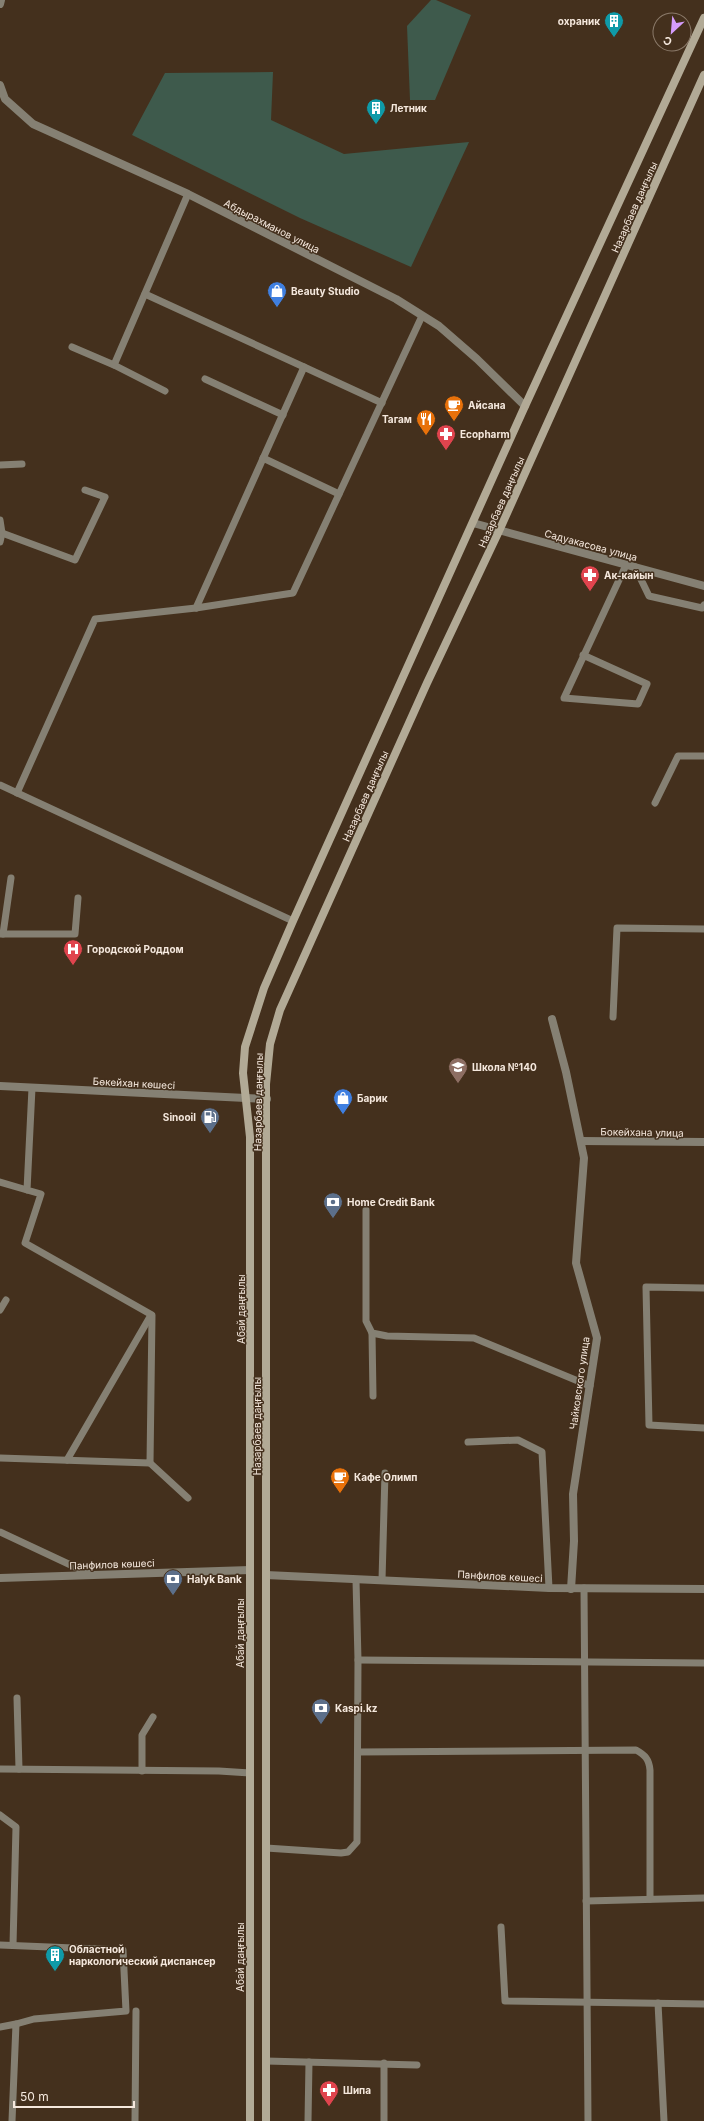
<svg xmlns="http://www.w3.org/2000/svg" width="704" height="2121" font-family="Inter,sans-serif">
<style>
.green{fill:#3e5a4c}
.lines{fill:none;stroke-linecap:round;stroke-linejoin:round}
.service{stroke:#858073;stroke-width:7}
.minor{stroke:#858073;stroke-width:8}
.tertiary{stroke:#858073;stroke-width:8}
.secondary{stroke:#b2aa96;stroke-width:8}
.labels{text-anchor:middle;stroke-width:3;stroke-linejoin:round;paint-order:stroke}
.poi-label{font-size:10px;font-weight:bold;fill:#f5e8dd;stroke:#44301d;text-anchor:start}
.street-label{font-size:10px;fill:#f5e8dd;stroke:#44301d}
</style>
<rect width="100%" height="100%" fill="#44301d"/>
<g class="green">
<polygon points="431,0 436,0 471,15 435,100 410,100 407,26"/>
<polygon points="273,72 271,120 344,154 469,142 411,267 300,218 132,135 165,73"/>
</g>
<g class="lines">
<g class="service">
<polyline points="145,294 304,367"/>
<polyline points="72,347 114,365"/>
<polyline points="205,379 283,415"/>
<polyline points="165,391 114,365 188,194"/>
<polyline points="263,458 339,494"/>
<polyline points="0,465 22,464"/>
<polyline points="0,520 2,533 0,542"/>
<polyline points="2,533 75,560 105,497 85,490"/>
<polyline points="635,567 649,596 702,608 704,605"/>
<polyline points="196,608 304,367 382,403"/>
<polyline points="583,655 647,684 638,704 564,698 626,565"/>
<polyline points="0,785 293,921"/>
<polyline points="17,793 95,619 196,608 293,593 422,316"/>
<polyline points="655,803 678,756 704,756"/>
<polyline points="0,934 75,934 78,898"/>
<polyline points="3,934 11,878"/>
<polyline points="613,1017 617,928 704,929"/>
<polyline points="0,1182 27,1190"/>
<polyline points="366,1210 366,1321 372,1333 387,1336 474,1338 590,1386"/>
<polyline points="704,1288 646,1287 649,1425 704,1428"/>
<polyline points="0,1310 6,1300"/>
<polyline points="372,1333 373,1396"/>
<polyline points="468,1442 518,1440 542,1452 549,1588"/>
<polyline points="0,1458 150,1463 152,1315 25,1243 41,1194 27,1190 32,1088"/>
<polyline points="67,1460 151,1315"/>
<polyline points="150,1463 188,1498"/>
<polyline points="0,1532 92,1575"/>
<polyline points="382,1580 385,1473"/>
<polyline points="584,1588 588,2121"/>
<polyline points="358,1660 704,1663"/>
<polyline points="17,1698 19,1769"/>
<path d="M358 1752 636 1750C645 1755 649 1759 650 1770V1899"/>
<polyline points="0,1769 219,1771 250,1773"/>
<polyline points="142,1771 142,1735 153,1717"/>
<polyline points="0,1815 16,1827 13,1945"/>
<polyline points="266,1848 341,1853 348,1852 357,1842 358,1660 356,1580"/>
<polyline points="586,1901 704,1898"/>
<polyline points="501,1927 505,2001 704,2004"/>
<polyline points="0,1945 123,1950 126,2011 34,2019 16,2024"/>
<polyline points="658,2003 664,2121"/>
<polyline points="0,2027 16,2024 12,2121"/>
<polyline points="266,2061 417,2065"/>
<polyline points="135,2121 136,2011"/>
<polyline points="308,2121 309,2062"/>
<polyline points="384,2121 384,2063"/>
</g>
<g class="minor">
<polyline points="0,4 1,0"/>
<polyline points="0,85 5,99 33,124 188,194 396,299 439,326 477,359 525,406"/>
<polyline points="473,523 704,586"/>
<polyline points="552,1019 566,1072 584,1158 576,1263 597,1338 573,1494 574,1541 571,1589"/>
<polyline points="581,1141 704,1142"/>
<polyline points="266,1575 549,1588 704,1589"/>
<polyline points="0,1578 250,1570"/>
</g>
<polyline class="tertiary" points="0,1086 267,1099"/>
<g class="secondary">
<polyline points="250,2121 250,1137 243,1073 245,1047 264,988 293,921 525,406 704,18"/>
<polyline points="266,2121 266,1084 270,1044 280,1010 427,683 499,531 704,75"/>
</g>
</g>
<defs>
<g id="building-pin" transform="scale(1)"><path d="M0 17L-7.5 6A9.5 9.5 0 1 1 7.5 6Z" fill="#0f9aa8" stroke="#44301d"/><path d="M-4-6H4V6H1V3H-1V6H-4ZM-2.5-4.3h1.7v1.8h-1.7ZM.8-4.3h1.7v1.8H.8ZM-2.5-1h1.7V.8h-1.7ZM.8-1h1.7V.8H.8Z" fill="#fff"/></g>
<g id="shop-pin" transform="scale(1)"><path d="M0 17L-7.5 6A9.5 9.5 0 1 1 7.5 6Z" fill="#3f7fe0" stroke="#44301d"/><path d="M-5-2.5h2.3a2.7 3.5 0 0 1 5.4 0H5L5.5 6h-11ZM-1.5-2.5h3a1.5 2.3 0 0 0-3 0Z" fill="#fff"/></g>
<g id="cafe-pin" transform="scale(1)"><path d="M0 17L-7.5 6A9.5 9.5 0 1 1 7.5 6Z" fill="#e8710a" stroke="#44301d"/><path d="M-5.5-4.5H6V0H3Q3 3.5 0 3.5H-2.5Q-5.5 3.5-5.5 0ZM3-3.2v2h1.7v-2ZM-6 4.5H4V6H-6Z" fill="#fff"/></g>
<g id="restaurant-pin" transform="scale(1)"><path d="M0 17L-7.5 6A9.5 9.5 0 1 1 7.5 6Z" fill="#e8710a" stroke="#44301d"/><path d="M-5-6h1v4h1v-4h1v4h1v-4h1v5L-1.5 .5V6h-2V.5L-5-1ZM5-6V6H3V1.5H1.5Q1.5-4 5-6Z" fill="#fff"/></g>
<g id="pharmacy-pin" transform="scale(1)"><path d="M0 17L-7.5 6A9.5 9.5 0 1 1 7.5 6Z" fill="#e0444e" stroke="#44301d"/><path d="M-2-6h4v4h4v4h-4v4h-4v-4h-4v-4h4Z" fill="#fff"/></g>
<g id="hospital-pin" transform="scale(1)"><path d="M0 17L-7.5 6A9.5 9.5 0 1 1 7.5 6Z" fill="#e0444e" stroke="#44301d"/><path d="M-5-5h3v3.5h4V-5h3V5h-3V1.5h-4V5h-3Z" fill="#fff"/></g>
<g id="school-pin" transform="scale(1)"><path d="M0 17L-7.5 6A9.5 9.5 0 1 1 7.5 6Z" fill="#8d6e63" stroke="#44301d"/><path d="M0-5L7-2L0 1L-7-2ZM-4 1L0 2.5L4 1V4Q0 6-4 4Z" fill="#fff"/></g>
<g id="fuel-pin" transform="scale(1)"><path d="M0 17L-7.5 6A9.5 9.5 0 1 1 7.5 6Z" fill="#5c6f8a" stroke="#44301d"/><path d="M-5.5-6h7V0h2V4h1.3V-2.5L3-4.5l.8-.8L6-3V5H2.5V1h-1V6h-7ZM-4.2-4.7v3.2H.2V-4.7Z" fill="#fff"/></g>
<g id="bank-pin" transform="scale(1)"><path d="M0 17L-7.5 6A9.5 9.5 0 1 1 7.5 6Z" fill="#5c6f8a" stroke="#44301d"/><path d="M-6-4H6V4H-6ZM0-2.3a2.3 2.3 0 1 0 0 4.6a2.3 2.3 0 1 0 0-4.6Z" fill="#fff"/></g>
</defs>
<g fill-rule="evenodd">
<use href="#building-pin" x="614" y="21"/>
<use href="#building-pin" x="376" y="108"/>
<use href="#shop-pin" x="277" y="291"/>
<use href="#cafe-pin" x="454" y="405"/>
<use href="#restaurant-pin" x="426" y="419"/>
<use href="#pharmacy-pin" x="446" y="434"/>
<use href="#pharmacy-pin" x="590" y="575"/>
<use href="#hospital-pin" x="73" y="949"/>
<use href="#school-pin" x="458" y="1067"/>
<use href="#shop-pin" x="343" y="1098"/>
<use href="#fuel-pin" x="210" y="1117"/>
<use href="#bank-pin" x="333" y="1202"/>
<use href="#cafe-pin" x="340" y="1477"/>
<use href="#bank-pin" x="173" y="1579"/>
<use href="#bank-pin" x="321" y="1708"/>
<use href="#building-pin" x="55" y="1955"/>
<use href="#pharmacy-pin" x="329" y="2090"/>
</g>
<g class="labels">
<g class="poi-label">
<text x="600" y="25" text-anchor="end">охраник</text>
<text x="390" y="112">Летник</text>
<text x="291" y="295">Beauty Studio</text>
<text x="468" y="409">Айсана</text>
<text x="412" y="423" text-anchor="end">Тагам</text>
<text x="460" y="438">Ecopharm</text>
<text x="604" y="579">Ак-кайын</text>
<text x="87" y="953">Городской Роддом</text>
<text x="472" y="1071">Школа №140</text>
<text x="357" y="1102">Барик</text>
<text x="196" y="1121" text-anchor="end">Sinooil</text>
<text x="347" y="1206">Home Credit Bank</text>
<text x="354" y="1481">Кафе Олимп</text>
<text x="187" y="1583">Halyk Bank</text>
<text x="335" y="1712">Kaspi.kz</text>
<text x="69" y="1953">Областной<tspan x="69" dy="12">наркологический диспансер</tspan></text>
<text x="343" y="2094">Шипа</text>
</g>
<g class="street-label">
<text transform="translate(634 207) rotate(-66)" y="4">Назарбаев даңғылы</text>
<text transform="translate(272 226) rotate(27)" y="4">Абдырахманов улица</text>
<text transform="translate(501 502) rotate(-66)" y="4">Назарбаев даңғылы</text>
<text transform="translate(591 545) rotate(15)" y="4">Садуакасова улица</text>
<text transform="translate(365 796) rotate(-66)" y="4">Назарбаев даңғылы</text>
<text transform="translate(134 1083) rotate(3)" y="4">Бөкейхан көшесі</text>
<text transform="translate(258 1102) rotate(-89)" y="4">Назарбаев даңғылы</text>
<text transform="translate(642 1132) rotate(1)" y="4">Бокейхана улица</text>
<text transform="translate(241 1309) rotate(-90)" y="4">Абай даңғылы</text>
<text transform="translate(579 1383) rotate(-82)" y="4">Чайковского улица</text>
<text transform="translate(257 1426) rotate(-90)" y="4">Назарбаев даңғылы</text>
<text transform="translate(112 1564) rotate(-2)" y="4">Панфилов көшесі</text>
<text transform="translate(500 1576) rotate(3)" y="4">Панфилов көшесі</text>
<text transform="translate(240 1633) rotate(-90)" y="4">Абай даңғылы</text>
<text transform="translate(240 1957) rotate(-90)" y="4">Абай даңғылы</text>
</g>
</g>
<g transform="translate(672 32) rotate(206)"><circle r="19" fill="#44301d" stroke="#8b7a6a"/>
<path d="M0-3L7 15L0 10L-7 15Z" fill="#d49cfb"/>
<text y="-6" font-size="11" font-weight="bold" text-anchor="middle" fill="#f5e8dd">С</text>
</g>
<path d="M14 2101v6h120v-6" fill="none" stroke="#f5e8dd" stroke-width="2"/>
<text x="20" y="2101" font-size="12" fill="#f5e8dd" stroke="#44301d" stroke-width="3" paint-order="stroke">50 m</text>
</svg>
